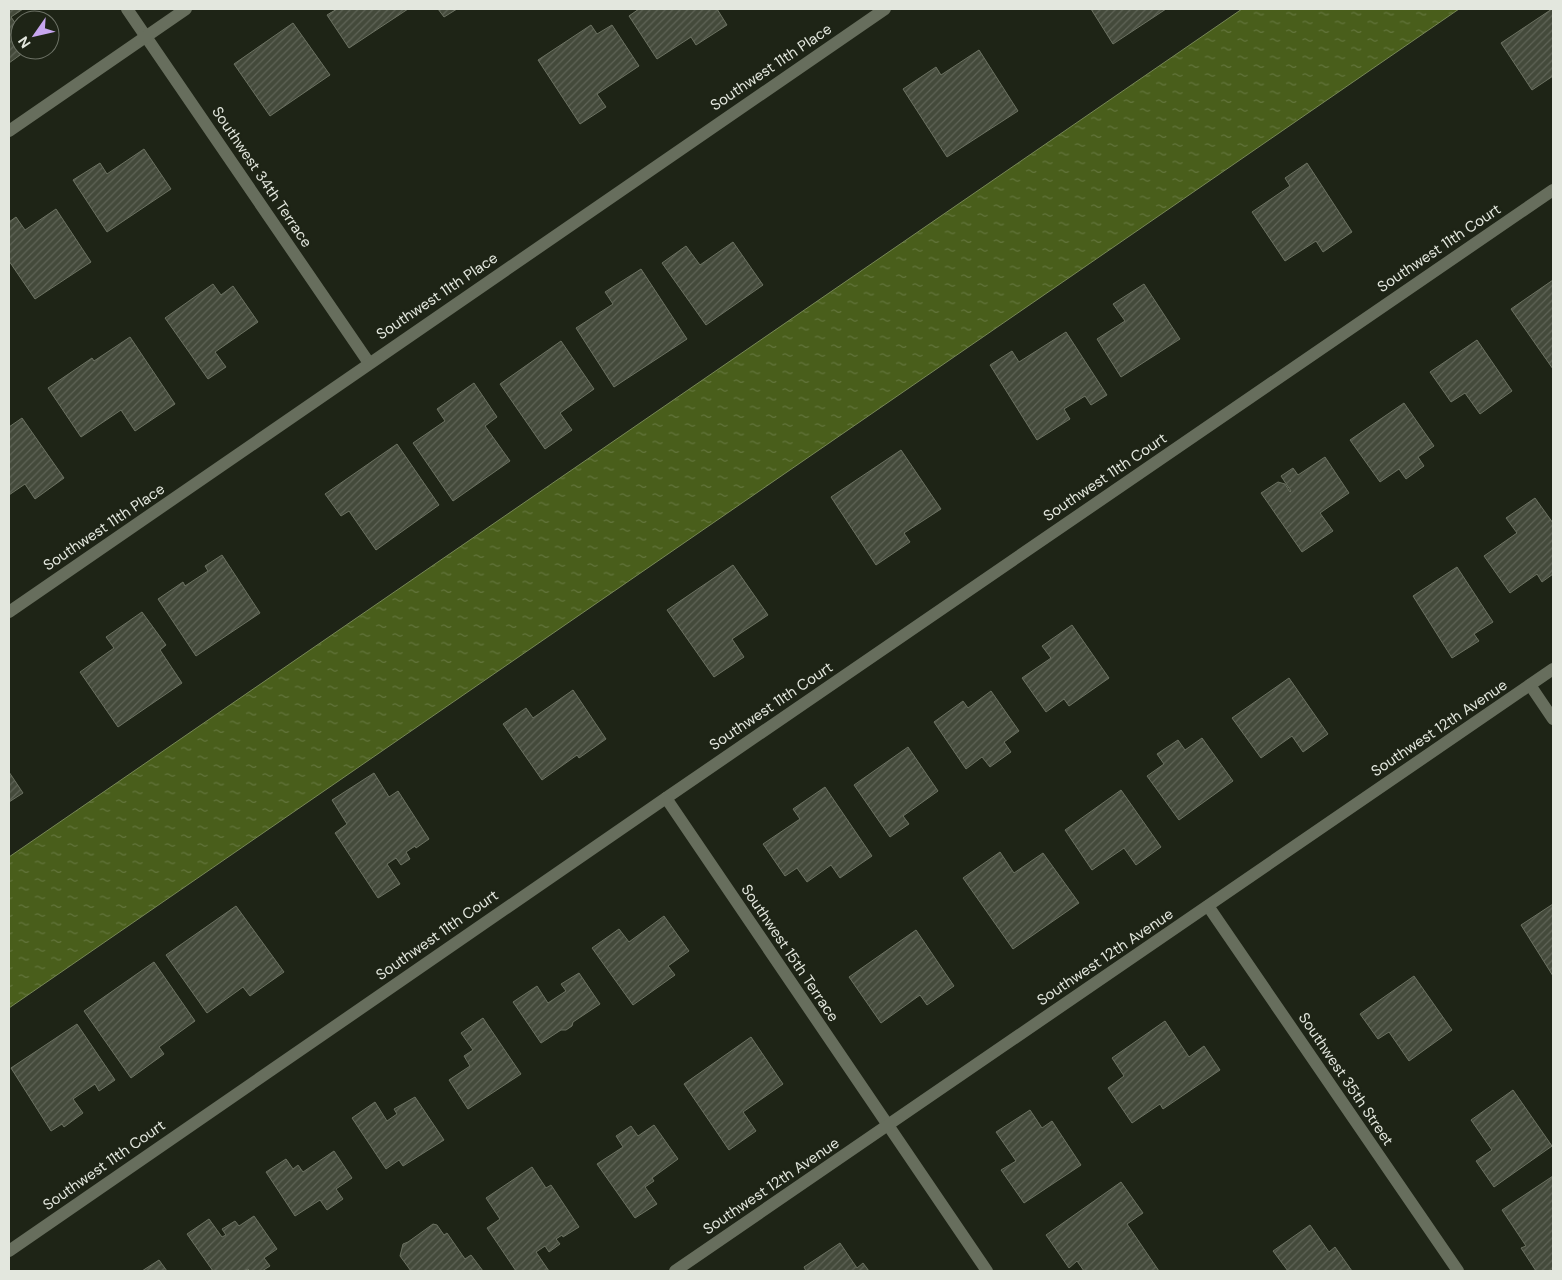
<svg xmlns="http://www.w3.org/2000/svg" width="1562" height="1280" font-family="'DM Sans',sans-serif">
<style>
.water{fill:url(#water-ripples);stroke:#778756}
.building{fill:url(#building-hatch);stroke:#6c7262}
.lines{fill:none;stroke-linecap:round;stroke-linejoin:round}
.minor{stroke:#676e5d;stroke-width:12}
.labels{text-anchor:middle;stroke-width:4.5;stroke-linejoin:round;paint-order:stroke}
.street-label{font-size:15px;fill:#e3e7de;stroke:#1e2416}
</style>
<defs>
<pattern id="water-ripples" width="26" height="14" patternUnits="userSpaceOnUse" patternTransform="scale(1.25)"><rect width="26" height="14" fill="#495e1b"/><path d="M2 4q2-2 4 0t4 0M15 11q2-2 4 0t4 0" fill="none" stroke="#63753c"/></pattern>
<pattern id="building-hatch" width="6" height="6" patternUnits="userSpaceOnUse" patternTransform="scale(1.25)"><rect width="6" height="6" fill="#444a3b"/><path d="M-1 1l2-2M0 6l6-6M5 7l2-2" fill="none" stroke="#5f6457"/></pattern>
</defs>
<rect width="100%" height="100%" fill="#1e2416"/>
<polygon class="water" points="1242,9 1459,9 9,1008 9,857"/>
<g class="building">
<polygon points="9,9 23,9 11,17 20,30 20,50 27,50 9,63"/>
<polygon points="337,9 408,9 349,48 327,15"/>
<polygon points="438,9 457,9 444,17"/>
<polygon points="639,9 717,9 727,25 696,45 691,37 657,59 629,16"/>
<polygon points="1091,9 1166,9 1113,44"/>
<polygon points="1552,9 1553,9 1553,76 1532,90 1501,43"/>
<polygon points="293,23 330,75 270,116 234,64"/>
<polygon points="591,25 597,34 612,25 639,66 597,94 606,107 580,124 538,60"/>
<polygon points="979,50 1018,111 947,157 903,89 936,67 941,75"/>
<polygon points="144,149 171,189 107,232 73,180 100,163 107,174"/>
<polygon points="1307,163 1352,232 1323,252 1316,241 1285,261 1252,212 1290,186 1285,178"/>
<polygon points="56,209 91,262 35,299 9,261 9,222 16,217 25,230"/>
<polygon points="733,242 763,285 706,325 662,263 686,246 700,265"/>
<polygon points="641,269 687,339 614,387 576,328 613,304 605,292"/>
<polygon points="1553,280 1553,369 1511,309"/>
<polygon points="213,284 221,295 233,286 258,322 215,352 226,367 208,379 165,318"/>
<polygon points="1144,284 1180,339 1121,377 1097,339 1125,321 1113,304"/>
<polygon points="1066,332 1107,395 1091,405 1085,396 1064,409 1070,419 1037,440 990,365 1012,351 1019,362"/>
<polygon points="130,337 175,404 135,431 121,410 81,437 48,388 92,358 94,361"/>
<polygon points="1477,340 1512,391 1480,414 1465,393 1451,402 1430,372"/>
<polygon points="561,341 594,389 560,413 572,430 545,449 500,384"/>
<polygon points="474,383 497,417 485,426 510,461 453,501 413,443 445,421 437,409"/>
<polygon points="1404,403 1434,446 1418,457 1424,466 1406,479 1399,469 1380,482 1350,440"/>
<polygon points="22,418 64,478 35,499 25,484 9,495 9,427"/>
<polygon points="397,444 439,505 376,550 349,511 341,516 325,494"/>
<polygon points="901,450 941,509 904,533 910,542 876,565 831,497"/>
<polygon points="1325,457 1349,493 1320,513 1333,531 1302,552 1261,493 1278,482 1285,484 1290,492 1291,491 1281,476 1293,468 1298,475"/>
<polygon points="1535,498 1553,523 1553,574 1542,582 1537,574 1510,593 1484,556 1517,533 1506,518"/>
<polygon points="222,555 260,613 196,656 158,599 183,582 185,586 208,571 205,566"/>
<polygon points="733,565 768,615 732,639 744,657 714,677 667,610"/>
<polygon points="1457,567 1493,622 1474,634 1479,641 1452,658 1413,596"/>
<polygon points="142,612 166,645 160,650 182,683 118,727 80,672 114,648 106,637"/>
<polygon points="1072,625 1109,678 1069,706 1064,699 1046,712 1022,678 1051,658 1042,646"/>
<polygon points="1289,678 1328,734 1303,752 1292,736 1261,758 1232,718"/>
<polygon points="573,690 606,739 579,758 577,755 542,780 503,724 526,708 533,718"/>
<polygon points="991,691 1019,731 1004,742 1011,752 990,767 982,757 966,769 934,722 963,701 968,708"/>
<polygon points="1202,738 1233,781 1179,820 1147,776 1164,764 1157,754 1178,740 1185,750"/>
<polygon points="908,747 938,791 903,816 909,824 890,837 854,785"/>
<polygon points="9,772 23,793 9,802"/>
<polygon points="374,773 389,797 398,791 429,839 416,848 415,846 406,852 410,859 401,865 396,858 387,864 400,884 378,898 335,833 347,824 332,800"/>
<polygon points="825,787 872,856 840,878 831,865 807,882 797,868 785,876 763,844 800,819 793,809"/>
<polygon points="1121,790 1161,847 1136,865 1124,848 1092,870 1065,830"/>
<polygon points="1000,852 1014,873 1043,853 1079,903 1013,949 963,878"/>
<polygon points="1553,904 1553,976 1521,925"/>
<polygon points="236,906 284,972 250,996 243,987 207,1013 166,955"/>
<polygon points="664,916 689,951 668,966 675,975 633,1005 592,948 619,929 629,942"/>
<polygon points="916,930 954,986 927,1005 920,995 881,1023 849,977"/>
<polygon points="154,962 195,1021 159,1047 164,1054 131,1078 84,1011"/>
<polygon points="579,973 600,1004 573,1022 572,1026 566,1030 561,1030 541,1043 513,1002 537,986 548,1003 566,991 561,984"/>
<polygon points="1414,976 1452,1030 1409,1061 1389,1032 1378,1039 1360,1014"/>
<polygon points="483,1018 521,1074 468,1109 449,1080 470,1066 464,1056 473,1050 461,1033"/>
<polygon points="1165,1021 1189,1057 1204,1046 1220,1070 1163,1109 1160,1104 1132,1123 1108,1088 1124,1076 1112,1058"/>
<polygon points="77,1024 115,1080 99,1091 95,1084 73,1099 83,1113 64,1127 62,1124 51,1131 11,1068"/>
<polygon points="751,1037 783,1084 743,1112 756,1131 729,1150 684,1084"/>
<polygon points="1513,1090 1552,1146 1494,1187 1476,1161 1492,1150 1471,1120"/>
<polygon points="415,1097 444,1140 403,1166 399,1160 386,1169 352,1118 375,1102 387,1121 397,1114 394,1109"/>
<polygon points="1030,1110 1042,1128 1052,1121 1081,1165 1024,1203 1001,1170 1016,1161 996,1132"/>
<polygon points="654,1125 678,1159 652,1178 654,1181 645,1187 657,1204 635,1218 597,1164 623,1147 616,1136 631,1126 638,1136"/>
<polygon points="334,1151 352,1178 336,1189 343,1199 327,1210 320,1200 295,1216 266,1172 286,1159 293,1169 298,1165 303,1172"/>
<polygon points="532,1167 546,1188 551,1185 579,1227 563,1237 562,1235 556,1239 560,1244 549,1252 545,1246 536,1252 549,1271 516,1271 487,1228 500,1219 486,1198"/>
<polygon points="1553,1176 1553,1271 1536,1271 1521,1248 1526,1246 1502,1210"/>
<polygon points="1121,1182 1143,1213 1127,1224 1159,1271 1084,1271 1077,1261 1069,1268 1046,1235"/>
<polygon points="254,1216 277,1249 264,1258 270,1266 262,1271 250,1271 248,1269 244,1271 213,1271 187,1234 209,1219 222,1237 226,1235 222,1229 235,1221 239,1226"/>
<polygon points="433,1224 437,1225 444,1235 447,1233 465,1259 471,1255 483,1271 411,1271 400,1256 403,1244 408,1242"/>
<polygon points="1310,1225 1329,1252 1335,1247 1352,1271 1288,1271 1273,1251"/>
<polygon points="840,1243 857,1268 863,1263 869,1271 806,1271 804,1267"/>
<polygon points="159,1260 167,1271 142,1271"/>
</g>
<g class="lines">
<g class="minor">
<polyline points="127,9 369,363"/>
<polyline points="9,131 186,9"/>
<polyline points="9,612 885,9"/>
<polyline points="1530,685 1553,719"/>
<polyline points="666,798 987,1271"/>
<polyline points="1208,906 1458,1271"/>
<polyline points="9,1251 666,798 1553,190"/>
<polyline points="675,1271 1553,669"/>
</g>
</g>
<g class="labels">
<g class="street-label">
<text transform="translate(771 67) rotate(-34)" y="5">Southwest 11th Place</text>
<text transform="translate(262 177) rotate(56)" y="5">Southwest 34th Terrace</text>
<text transform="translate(1439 248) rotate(-34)" y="5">Southwest 11th Court</text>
<text transform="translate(437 296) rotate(-34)" y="5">Southwest 11th Place</text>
<text transform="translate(1105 477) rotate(-34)" y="5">Southwest 11th Court</text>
<text transform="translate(104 527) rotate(-34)" y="5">Southwest 11th Place</text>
<text transform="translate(771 706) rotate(-34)" y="5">Southwest 11th Court</text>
<text transform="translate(1439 728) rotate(-34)" y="5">Southwest 12th Avenue</text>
<text transform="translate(437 935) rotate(-35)" y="5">Southwest 11th Court</text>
<text transform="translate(790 953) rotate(56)" y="5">Southwest 15th Terrace</text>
<text transform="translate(1105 957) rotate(-34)" y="5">Southwest 12th Avenue</text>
<text transform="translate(1346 1079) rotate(56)" y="5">Southwest 35th Street</text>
<text transform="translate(104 1165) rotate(-35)" y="5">Southwest 11th Court</text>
<text transform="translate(771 1186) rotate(-34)" y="5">Southwest 12th Avenue</text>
</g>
</g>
<rect width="1562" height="1280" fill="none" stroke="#e3e7de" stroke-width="20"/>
<g transform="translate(35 35) rotate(236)"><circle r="24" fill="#1e2416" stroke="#6d7266"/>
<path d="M0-4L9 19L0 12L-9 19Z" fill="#c7a6ef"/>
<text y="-8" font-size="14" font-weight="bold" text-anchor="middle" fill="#e3e7de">N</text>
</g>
</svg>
